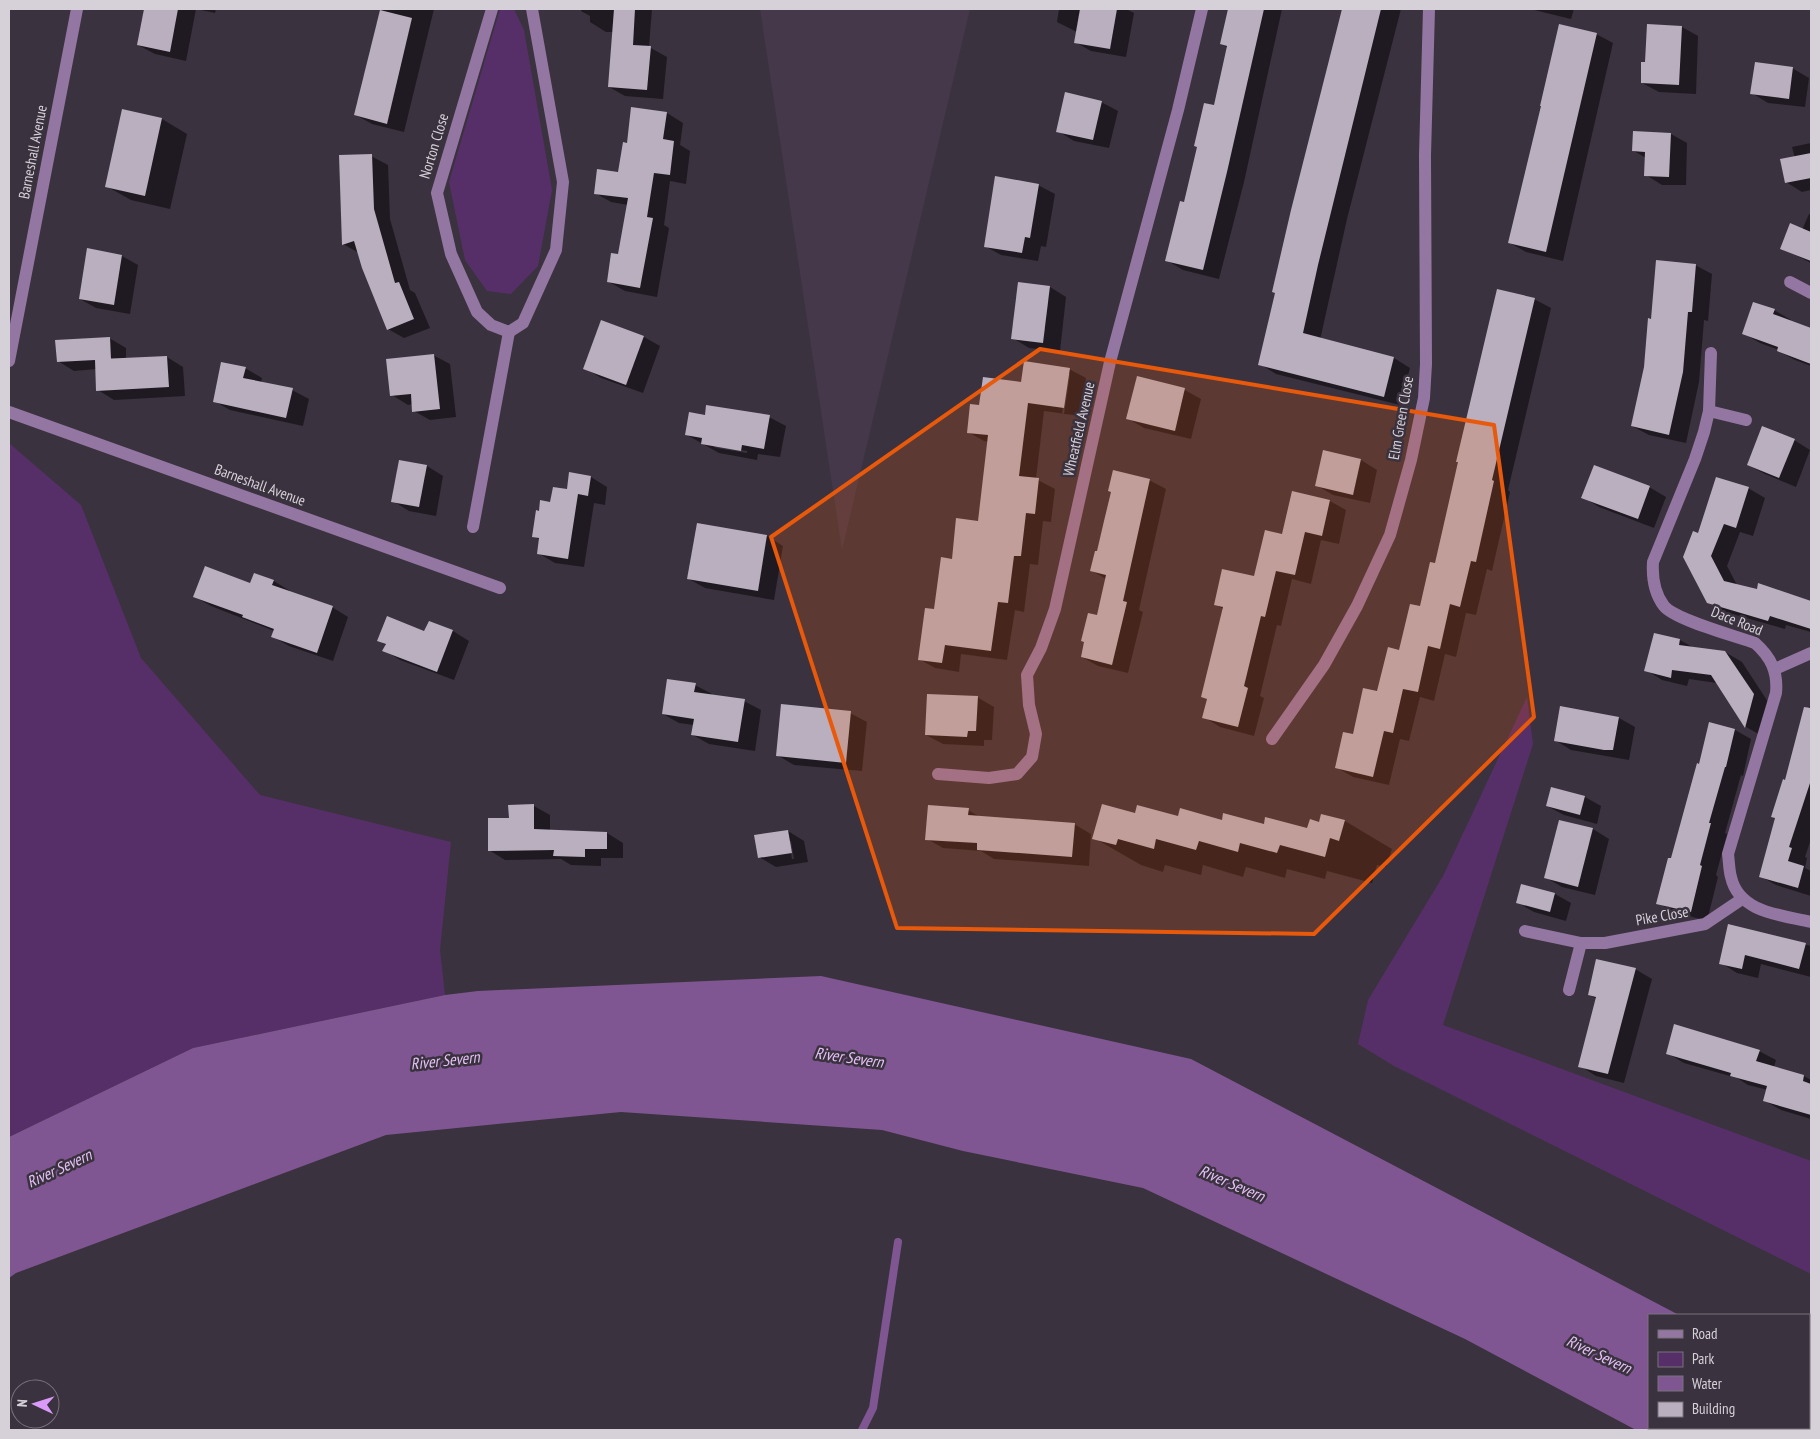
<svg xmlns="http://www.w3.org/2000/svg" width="1820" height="1439" font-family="'PT Sans Narrow',sans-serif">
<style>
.built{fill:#44384a}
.green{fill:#572f68}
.water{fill:#7f5692}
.shadow{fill:#0007;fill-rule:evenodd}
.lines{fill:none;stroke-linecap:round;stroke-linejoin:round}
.stream{stroke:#7f5692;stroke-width:8}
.building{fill:#b9afbe}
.minor{stroke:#9476a2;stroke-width:12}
.marked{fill:#e8590c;fill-opacity:0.2;stroke:#e8590c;stroke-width:4;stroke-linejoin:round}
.labels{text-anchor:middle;stroke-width:5;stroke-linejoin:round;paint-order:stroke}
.street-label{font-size:15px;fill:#d6d1d9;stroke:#3a323e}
.water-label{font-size:16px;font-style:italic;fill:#e4c1f5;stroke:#3a323e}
</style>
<rect width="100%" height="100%" fill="#3a323e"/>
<polygon class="built" points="760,9 970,9 842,550"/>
<g class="green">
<polygon points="500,9 514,9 524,30 552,190 538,266 511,294 487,291 465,260 449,182"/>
<polygon points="9,443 81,505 141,658 260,795 451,842 440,950 445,995 193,1048 9,1137"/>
<polygon points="1527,697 1533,744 1443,1025 1811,1161 1811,1274 1394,1066 1358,1044 1368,1000 1443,876"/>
</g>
<polygon class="water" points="821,976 1191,1059 1679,1315 1649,1315 1649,1428 1809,1428 1809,1383 1811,1384 1811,1430 1636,1430 1465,1339 1143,1188 963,1151 882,1130 621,1112 386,1135 16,1273 9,1278 9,1137 193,1048 445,995 478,991"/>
<g class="shadow">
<polygon points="146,9 216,9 215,13 196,9 186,61 155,54 138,45"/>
<polygon points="382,9 434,9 404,132 372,124 356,115"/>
<polygon points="581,9 652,9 649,47 667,57 663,99 625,96 609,87 613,32 606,32 590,22 590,16 581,11"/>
<polygon points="1059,9 1126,9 1134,13 1126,57 1091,51 1075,42 1077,32 1057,22"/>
<polygon points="1229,9 1282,9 1244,182 1219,279 1183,270 1166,260 1215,107 1228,48 1221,44"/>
<polygon points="1343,9 1401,9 1347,219 1320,340 1394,358 1410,368 1400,405 1276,374 1260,364 1277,293 1292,211"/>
<polygon points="1530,9 1574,9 1571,19"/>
<polygon points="1682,27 1698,36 1696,94 1659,92 1642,83 1646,63"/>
<polygon points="1596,34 1613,43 1563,261 1526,252 1510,243"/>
<polygon points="1792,68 1809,78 1805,107 1768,103 1752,93"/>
<polygon points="1101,102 1118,111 1109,148 1074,141 1058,131"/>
<polygon points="123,110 162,119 187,134 170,209 131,200 106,186"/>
<polygon points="667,113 683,123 680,145 690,151 686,184 670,181 664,225 669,228 657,297 625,291 609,282 619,255 628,205 611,202 595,193 620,174 628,144"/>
<polygon points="1671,134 1687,143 1686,185 1662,185 1646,175 1646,158 1634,151"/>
<polygon points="1811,143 1811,190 1802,192 1786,182 1795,158 1792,147"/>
<polygon points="371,156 388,165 390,219 410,290 415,293 430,328 404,338 388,329 359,253 343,244"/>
<polygon points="1038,185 1055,194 1046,247 1041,246 1038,261 1001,255 985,246"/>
<polygon points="1809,214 1811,215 1811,263 1782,248 1802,230"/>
<polygon points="88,250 122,256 138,265 130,314 96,308 80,299"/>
<polygon points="1695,265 1712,274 1708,321 1704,320 1699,382 1686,443 1649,435 1632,426 1645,367 1652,320"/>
<polygon points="1050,287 1066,297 1060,351 1029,348 1013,338"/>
<polygon points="1534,299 1551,308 1508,490 1510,492 1492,571 1487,569 1476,615 1466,613 1456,657 1445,654 1434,701 1420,697 1409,741 1400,739 1389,785 1353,777 1336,767 1378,693 1421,608"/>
<polygon points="1774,310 1791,320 1790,321 1811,329 1811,366 1795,360 1778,351 1779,350 1760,343 1743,333"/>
<polygon points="602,321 644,337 660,346 643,393 601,378 585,368"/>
<polygon points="109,338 126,348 126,359 167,357 183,367 185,396 114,400 98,390 97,369 74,371 58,361"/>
<polygon points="433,355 450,364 456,417 430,420 414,411 413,404 408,405 392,395"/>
<polygon points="245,368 262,378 261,383 292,390 309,399 303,426 230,410 214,401"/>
<path d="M1069 369 1086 378 1080 416 1044 411 1036 479 1055 489 1051 522 1043 521 1038 565 1030 564 1024 612 1015 610 1007 660 961 654 959 672 935 668 919 659 953 560 979 522 989 442 984 441 968 432 980 406 1022 383ZM1067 374H1070L1064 414H1062Z"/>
<polygon points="1185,390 1201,399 1191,439 1144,428 1127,418"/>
<path d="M706 416 769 417 786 426 780 457 758 454 757 460 719 453 687 435ZM711 445 747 451V453L717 448Z"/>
<polygon points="1794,440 1810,450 1796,487 1765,474 1748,465"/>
<polygon points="1324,451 1361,460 1377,470 1370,503 1333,495 1316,485"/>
<polygon points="427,466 443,476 436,516 409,511 393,501"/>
<polygon points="570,474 591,477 607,487 605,505 594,503 584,567 555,563 538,553 540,540 533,536 540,512 568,491"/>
<polygon points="1149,480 1166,489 1139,610 1143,612 1128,673 1098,666 1082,657 1098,617 1106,579 1092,571 1098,553"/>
<polygon points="1649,487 1666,497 1654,528 1599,507 1583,497"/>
<polygon points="1748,488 1765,498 1753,536 1740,532 1727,566 1737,585 1811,602 1811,632 1786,625 1785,629 1725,612 1708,602 1699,535"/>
<polygon points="1293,492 1330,501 1346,510 1339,544 1321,540 1311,584 1292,579 1281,626 1277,625 1260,696 1264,698 1254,736 1220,727 1204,717 1208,700 1202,696 1223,609 1215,604 1255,578 1283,536"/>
<polygon points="767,536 783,546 774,600 705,588 689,579"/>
<polygon points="255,574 274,581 290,591 290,592 332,607 348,617 333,661 289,646 272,636 274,631 211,606 195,597 251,584"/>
<polygon points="429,622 453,631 469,641 454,680 400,660 384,650 386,645 378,640 425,633"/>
<polygon points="1655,634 1680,640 1694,648 1725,652 1742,662 1770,705 1762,736 1746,727 1717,683 1689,679 1687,686 1662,680 1646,670"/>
<polygon points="695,685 712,694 711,696 744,701 761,710 755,751 709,744 693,735 694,725 679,723 663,714"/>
<polygon points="977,697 994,707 992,740 984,740 984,746 943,744 926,735"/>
<polygon points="1811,705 1811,839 1805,857 1807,858 1805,868 1811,871 1811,896 1776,885 1760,876 1804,712"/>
<polygon points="1561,707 1619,718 1635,727 1629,760 1571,750 1555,740"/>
<polygon points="850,713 867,722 862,771 794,765 777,755"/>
<polygon points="1710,724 1735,730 1751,739 1743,776 1741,775 1725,833 1727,834 1716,875 1718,877 1707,921 1674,912 1658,903 1700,766"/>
<polygon points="1585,797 1601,806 1597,824 1564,815 1547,806"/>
<polygon points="534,806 550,815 550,831 607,833 623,843 623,858 601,858 601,866 571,865 561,859 505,860 489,850 510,819"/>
<polygon points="968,810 982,818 1074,824 1091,834 1089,866 994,859 981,851 943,848 927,839"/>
<polygon points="1136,814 1308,830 1320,824 1345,821 1392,849 1386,867 1377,865 1372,883 1327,871 1325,879 1287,869 1285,878 1246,867 1243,877 1203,865 1201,875 1165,865 1163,872 1141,865 1094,838"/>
<polygon points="1560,821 1593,829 1609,839 1595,895 1562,887 1545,877"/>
<path d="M788 831 804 841 808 862 776 867 759 857ZM789 841H791L794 859H792Z"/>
<polygon points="1522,885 1555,894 1571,903 1566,921 1534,912 1518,903"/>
<polygon points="1729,926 1811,946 1811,977 1761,964 1758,978 1737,973 1721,963"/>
<polygon points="1635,969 1652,979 1624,1083 1596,1076 1580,1066 1597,999 1589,995"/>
<polygon points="1759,1051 1776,1060 1774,1067 1804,1076 1811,1080 1811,1119 1781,1110 1765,1101 1768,1090 1748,1085 1737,1078 1684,1063 1667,1053"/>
</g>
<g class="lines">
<polyline class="stream" points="862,1430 873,1408 898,1242"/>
</g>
<g class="building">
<polygon points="144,9 178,9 170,52 137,45"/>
<polygon points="614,9 635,9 633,45 651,46 647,90 608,87"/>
<polygon points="1080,9 1117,9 1110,49 1074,43"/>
<polygon points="1228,9 1264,9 1227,172 1203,270 1165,261 1180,201 1184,202 1197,147 1194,146 1204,103 1214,105 1227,46 1220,44"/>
<polygon points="1342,9 1381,9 1318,265 1303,333 1394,357 1384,397 1258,365 1275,293 1272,292 1291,210"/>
<polygon points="380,10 412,18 387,124 354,115"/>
<polygon points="1559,24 1597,33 1546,252 1508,243 1541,106 1540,106"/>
<polygon points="1647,24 1682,26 1679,85 1641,83 1641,62 1645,62"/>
<polygon points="1755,62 1793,67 1789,99 1750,94"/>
<polygon points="1065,92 1102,101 1093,140 1056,132"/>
<polygon points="631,107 667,112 663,139 674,141 670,175 654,173 647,217 653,218 640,288 607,282 611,253 618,254 628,198 594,194 597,169 618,172 623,142 627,143"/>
<polygon points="122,109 162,118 145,196 105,187"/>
<polygon points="1633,131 1671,133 1669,177 1644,176 1645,152 1632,151"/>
<polygon points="1811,153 1811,178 1785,183 1780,159"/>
<polygon points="372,154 374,209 395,283 399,282 414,319 387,330 362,268 354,241 342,245 339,155"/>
<polygon points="995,176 1039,184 1030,238 1025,237 1022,253 984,247"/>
<polygon points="1790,223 1811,232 1811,261 1780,249"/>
<polygon points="87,248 122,255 114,305 79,299"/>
<polygon points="1656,260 1696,264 1692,312 1688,312 1683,372 1669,435 1631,426 1644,367 1648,318 1651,319"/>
<polygon points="1018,282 1050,286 1043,343 1011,339"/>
<polygon points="1497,289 1535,298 1492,480 1494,481 1476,562 1471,561 1460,607 1450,604 1440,649 1428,646 1418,692 1403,689 1393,733 1384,731 1373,777 1335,768 1343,732 1353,734 1363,688 1377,691 1388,647 1399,650 1410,604 1420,606 1430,562 1435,563 1458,462 1456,462"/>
<polygon points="1753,302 1775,309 1773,314 1811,328 1811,364 1777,351 1778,347 1742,334"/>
<polygon points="601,320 644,336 626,385 583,369"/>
<polygon points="110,337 111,359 101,359 167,356 169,387 96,391 95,360 57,362 55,340"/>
<polygon points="434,354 440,409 412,412 411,394 390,396 386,359"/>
<polygon points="1024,361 1070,368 1064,408 1028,403 1019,476 1039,478 1035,514 1026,513 1021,556 1014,556 1008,603 998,602 991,651 945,645 942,663 918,660 925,608 934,609 941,557 952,559 956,518 978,521 988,435 967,433 970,404 979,405 983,377 1021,382"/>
<polygon points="221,362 246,367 243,378 293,388 286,418 213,402"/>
<polygon points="1137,376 1185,388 1175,431 1126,419"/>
<polygon points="706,405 770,415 764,449 742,445 741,451 701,444 702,438 685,435 689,412 705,415"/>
<polygon points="1762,426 1795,439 1779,478 1747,465"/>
<polygon points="1323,450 1361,459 1353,495 1315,486"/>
<polygon points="399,460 427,465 419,507 391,502"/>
<polygon points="1594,465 1650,486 1638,519 1581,498"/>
<polygon points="1113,470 1150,479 1123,601 1127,602 1112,665 1081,657 1084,642 1081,641 1088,613 1097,615 1106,575 1090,571 1095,551 1097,551 1104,521 1111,492 1108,491"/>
<polygon points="569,472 591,476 588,496 578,494 568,559 537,554 539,538 532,537 536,510 539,511 540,500 550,502 553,487 567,489"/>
<polygon points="1716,477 1749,487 1736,528 1724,524 1711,556 1724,581 1757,589 1758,583 1811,601 1811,629 1770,616 1768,621 1707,603 1683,557 1693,531 1698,533"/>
<polygon points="1292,491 1330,500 1322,536 1305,532 1295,575 1276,571 1265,617 1261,616 1244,686 1248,688 1238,727 1202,718 1207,699 1201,697 1223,607 1214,605 1222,569 1254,576 1265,530 1282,534"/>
<polygon points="697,523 767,535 758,591 687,579"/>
<polygon points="205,566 250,583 254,573 274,580 272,585 333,606 317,653 271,637 274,629 242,617 243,615 193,597"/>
<polygon points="387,616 424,631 429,621 453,630 437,672 382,651 386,644 377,641"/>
<polygon points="1654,633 1680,639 1679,645 1725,651 1754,694 1745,728 1711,675 1672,670 1671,678 1644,671"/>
<polygon points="667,679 696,683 694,692 745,699 738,742 691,735 694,719 662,714"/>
<polygon points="927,694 978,696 976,731 968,731 967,737 925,735"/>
<polygon points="781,704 851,711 846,763 776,756"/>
<polygon points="1560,706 1619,717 1613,750 1604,750 1554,741"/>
<polygon points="1804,707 1811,708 1811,780 1789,847 1792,848 1788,861 1804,866 1798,888 1759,877 1775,818 1771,817 1783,779 1785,780"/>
<polygon points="1709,722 1735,729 1726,767 1725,767 1709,823 1711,823 1700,865 1702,866 1691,912 1656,904 1668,858 1671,858 1697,763 1699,764"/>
<polygon points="1551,787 1585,796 1580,815 1546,806"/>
<polygon points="534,804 534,829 607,832 607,849 585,849 585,857 553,856 554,850 488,851 488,818 509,818 508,805"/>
<polygon points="1102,804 1135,813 1137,805 1178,816 1180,808 1222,820 1223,813 1264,824 1265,817 1307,828 1310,819 1319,822 1321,814 1345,820 1339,841 1330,838 1325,857 1280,845 1277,853 1240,843 1238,852 1199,841 1196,850 1156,839 1154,849 1118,839 1116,845 1092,839"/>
<polygon points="928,805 969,808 968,815 1075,823 1072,857 977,850 977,843 925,840"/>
<polygon points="1559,820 1593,828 1578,887 1544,878"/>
<polygon points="788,830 792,853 758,858 754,835"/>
<polygon points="1521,884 1555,893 1550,912 1516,903"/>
<polygon points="1728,924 1806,943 1799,969 1745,955 1742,969 1719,964"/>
<polygon points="1596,959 1636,968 1608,1074 1578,1067 1596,997 1588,995"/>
<polygon points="1674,1024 1760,1050 1756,1061 1804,1075 1803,1081 1811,1084 1811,1115 1763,1101 1767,1086 1730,1076 1731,1073 1666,1054"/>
</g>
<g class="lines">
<g class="minor">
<polyline points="1790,282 1811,293"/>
<polyline points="509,332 523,323 556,250 563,182 532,9"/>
<path d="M1711 353 1709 411 1704 432 1695 459 1653 562C1652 578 1654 593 1664 606 1675 620 1736 636 1755 643 1771 657 1778 672 1776 693L1728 854C1729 861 1729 870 1731 877 1739 913 1782 915 1811 922"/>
<polyline points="9,361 77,9"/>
<polyline points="1709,411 1746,420"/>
<polyline points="9,412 500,588"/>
<polyline points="473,527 509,332 491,325 477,312 451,254 437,193 492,9"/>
<polyline points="1775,669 1811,653"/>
<polyline points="1272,739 1324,665 1357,606 1390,535 1411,460 1424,398 1426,364 1425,155 1429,9"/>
<polyline points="938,774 989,778 1017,774 1032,757 1036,734 1029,705 1027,675 1041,648 1055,609 1110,362 1178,110 1202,9"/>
<polyline points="1525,931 1581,943 1605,943 1705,924 1742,899"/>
<polyline points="1569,990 1581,943"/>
</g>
</g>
<path class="marked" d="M1040 349 1494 425 1534 717 1314 934 897 928 771 537Z"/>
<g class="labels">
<g class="street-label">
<text transform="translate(434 146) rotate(-73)" y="5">Norton Close</text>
<text transform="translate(33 152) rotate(-79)" y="5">Barneshall Avenue</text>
<text transform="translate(1401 418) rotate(-80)" y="5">Elm Green Close</text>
<text transform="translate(1079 429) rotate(-77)" y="5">Wheatfield Avenue</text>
<text transform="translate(260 485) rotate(20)" y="5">Barneshall Avenue</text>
<text transform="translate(1737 621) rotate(22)" y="5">Dace Road</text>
<text transform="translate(1662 916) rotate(-10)" y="5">Pike Close</text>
</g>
<g class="water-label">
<text transform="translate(849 1057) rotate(8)" y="6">River Severn</text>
<text transform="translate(445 1060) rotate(-6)" y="6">River Severn</text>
<text transform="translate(59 1168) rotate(-25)" y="6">River Severn</text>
<text transform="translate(1232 1183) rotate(23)" y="6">River Severn</text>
<text transform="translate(1599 1354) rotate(25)" y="6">River Severn</text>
</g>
</g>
<rect width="1820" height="1439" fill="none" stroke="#d6d1d9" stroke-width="20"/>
<rect x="1648" y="1314" width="162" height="115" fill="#3a323e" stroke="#78727c"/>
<rect x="1658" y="1330" width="25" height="8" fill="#9476a2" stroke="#78727c"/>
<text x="1692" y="1339" font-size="15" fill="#d6d1d9">Road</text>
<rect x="1658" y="1352" width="25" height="15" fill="#572f68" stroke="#78727c"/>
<text x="1692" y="1364" font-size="15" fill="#d6d1d9">Park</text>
<rect x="1658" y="1376" width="25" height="15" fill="#7f5692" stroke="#78727c"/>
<text x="1692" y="1389" font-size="15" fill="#d6d1d9">Water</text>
<rect x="1658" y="1402" width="25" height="15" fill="#b9afbe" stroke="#78727c"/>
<text x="1692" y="1414" font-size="15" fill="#d6d1d9">Building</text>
<g transform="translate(35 1404) rotate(274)"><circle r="24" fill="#3a323e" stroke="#78727c"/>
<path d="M0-4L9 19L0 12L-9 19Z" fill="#da9af7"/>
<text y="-8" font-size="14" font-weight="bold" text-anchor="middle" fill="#d6d1d9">N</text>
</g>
</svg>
